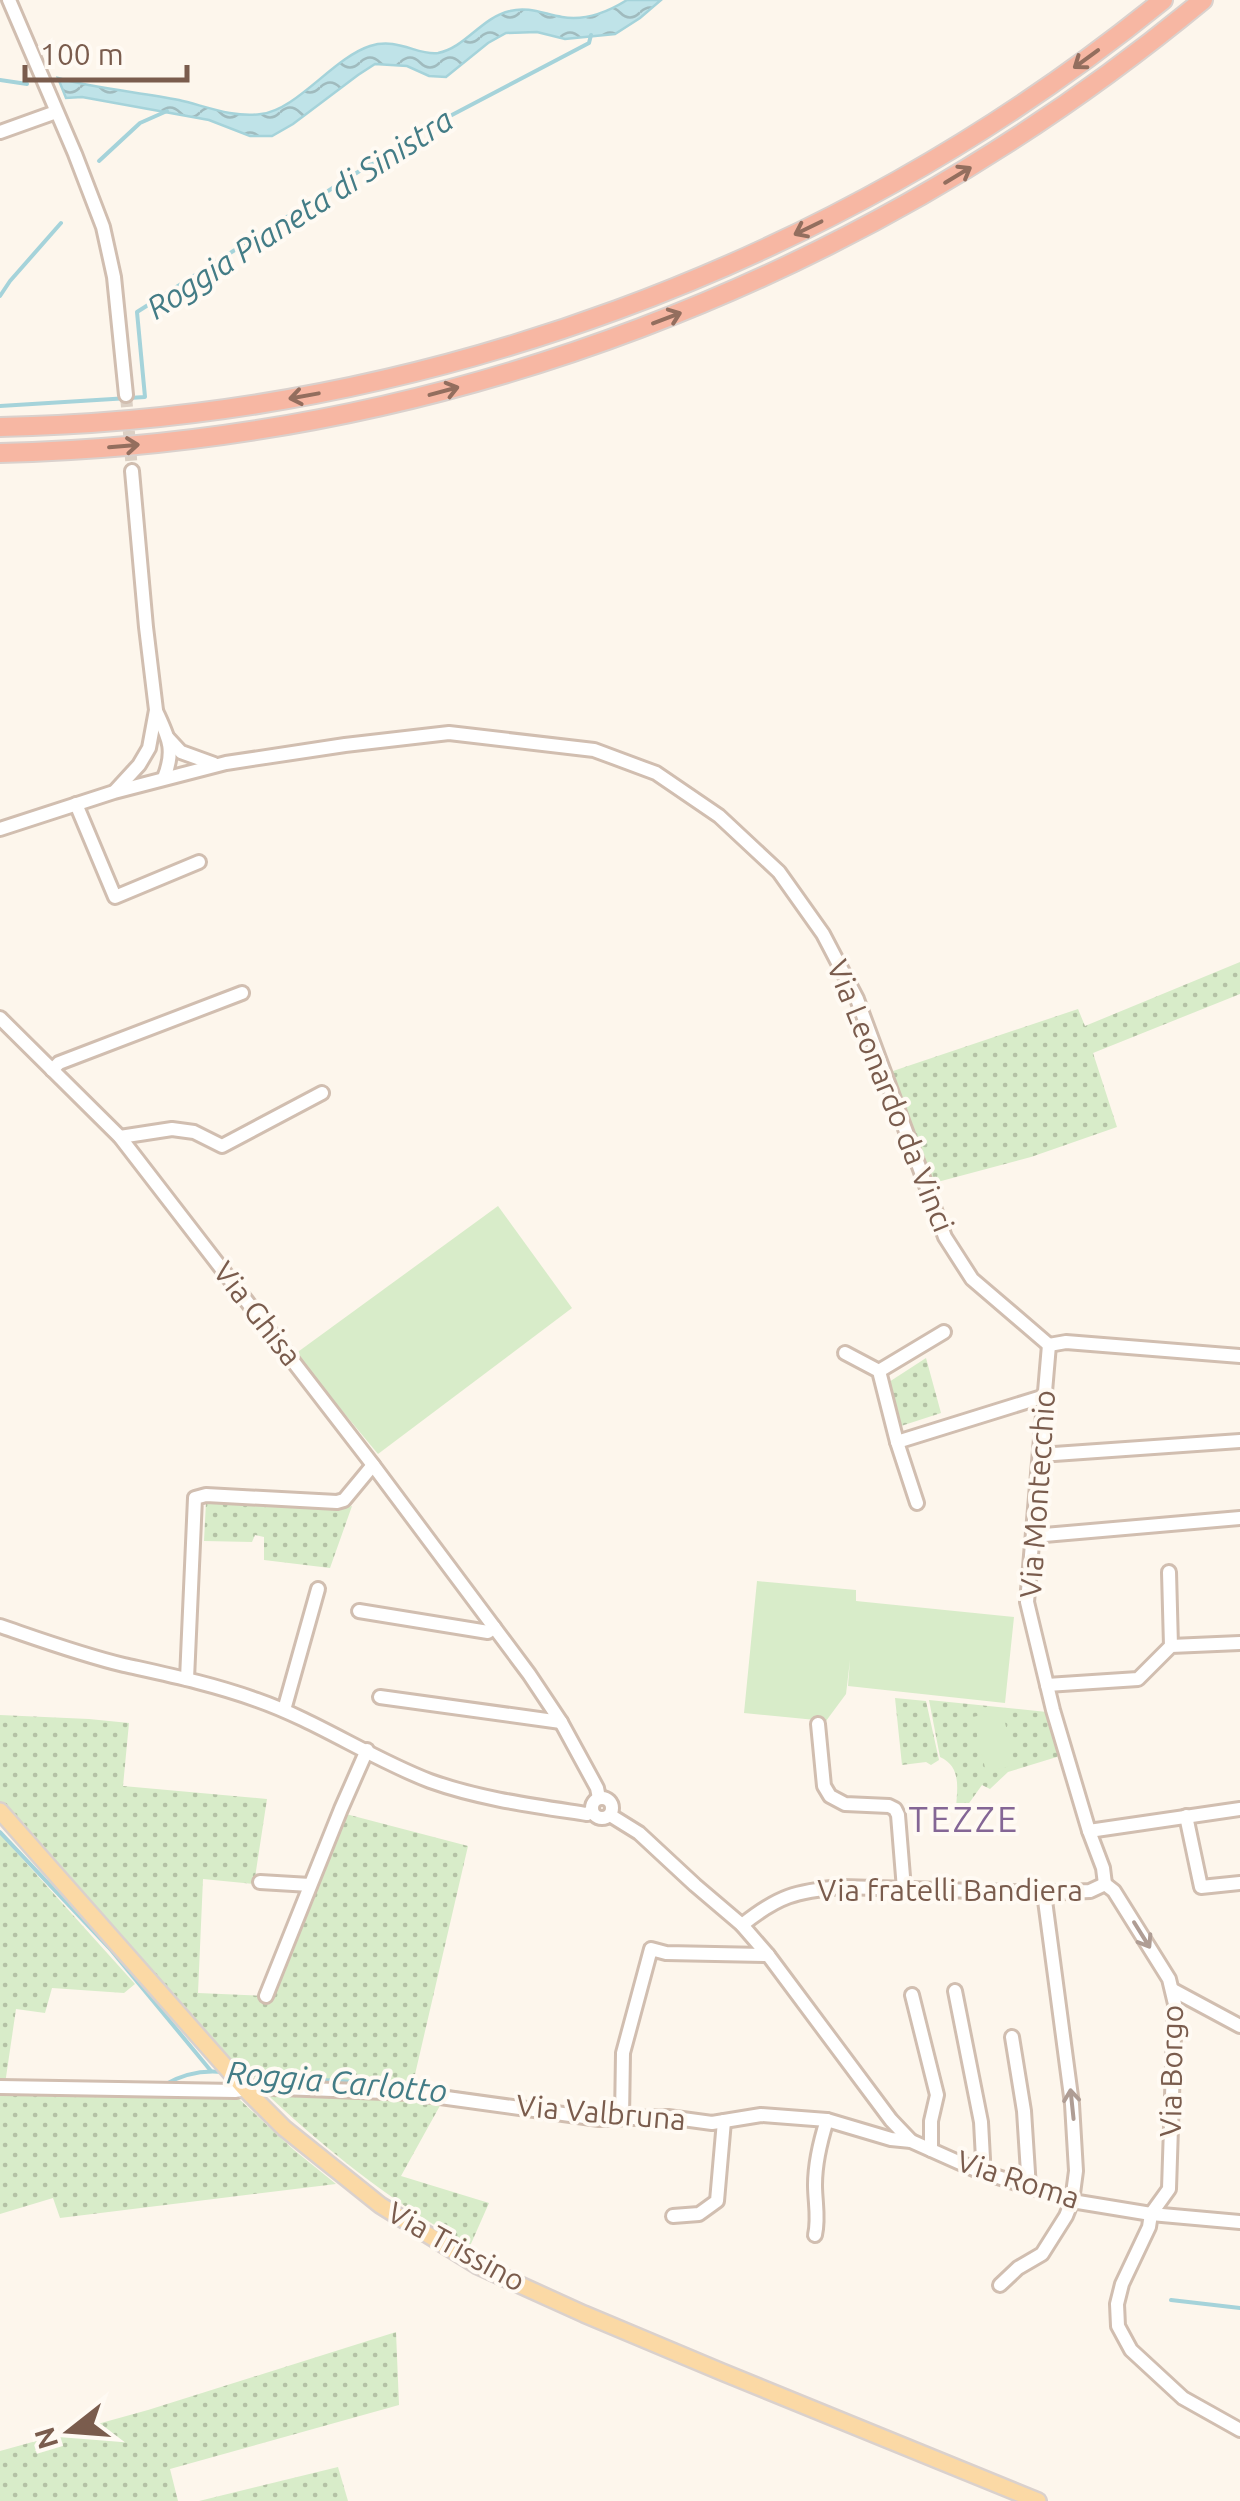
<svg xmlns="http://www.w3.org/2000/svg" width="1240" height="2501" font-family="Ubuntu,sans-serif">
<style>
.grass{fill:url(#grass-dots)}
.garden{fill:#d8ecc9}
.water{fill:url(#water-waves);stroke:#a5d3da;stroke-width:2.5}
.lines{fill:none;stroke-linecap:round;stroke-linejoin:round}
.stream{stroke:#a5d3da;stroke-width:4}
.minor-tunnel{stroke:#dcd0c4;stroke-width:12;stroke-dasharray:12 6;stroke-linecap:butt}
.minor-casing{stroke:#d1beb0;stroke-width:18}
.major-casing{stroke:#dad1cd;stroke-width:20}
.highway-casing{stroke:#dad1cd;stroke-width:22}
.minor{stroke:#fff;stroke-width:12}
.major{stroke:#fbd9a5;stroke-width:15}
.highway{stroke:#f7b7a3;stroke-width:18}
.oneway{stroke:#936e5e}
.oneway2{stroke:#af9d94}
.labels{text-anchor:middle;stroke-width:8;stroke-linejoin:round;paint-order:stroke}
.street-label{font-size:30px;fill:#7a5c4d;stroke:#fffaf3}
.water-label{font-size:32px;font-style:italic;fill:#437c86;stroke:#fffaf3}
.quarter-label{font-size:35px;letter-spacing:2.5px;fill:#846695;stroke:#fffaf3}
</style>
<defs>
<pattern id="grass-dots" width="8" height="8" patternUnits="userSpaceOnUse" patternTransform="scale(2.5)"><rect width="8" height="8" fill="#d8ecc9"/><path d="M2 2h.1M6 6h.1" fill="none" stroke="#b4c2a5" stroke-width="1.8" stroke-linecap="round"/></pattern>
<pattern id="water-waves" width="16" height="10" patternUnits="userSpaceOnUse" patternTransform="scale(2.5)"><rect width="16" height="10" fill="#bfe3e8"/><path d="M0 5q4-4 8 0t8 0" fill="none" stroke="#a0bbbe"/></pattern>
</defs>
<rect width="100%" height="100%" fill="#fdf6ec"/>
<g class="grass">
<polygon points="1240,962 1240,994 1093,1053 1117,1127 1031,1157 930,1184 890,1072 1078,1009 1085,1026"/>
<polygon points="926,1358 941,1413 901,1426 889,1382"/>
<polygon points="206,1502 340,1509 352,1506 330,1568 264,1560 264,1537 255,1535 252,1542 204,1541"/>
<polygon points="895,1698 926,1701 939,1760 931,1765 926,1762 902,1765"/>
<path d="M929 1700 1047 1712 1060 1756 1008 1772 990 1789 982 1785 962 1813 956 1809C957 1789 962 1767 940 1757Z"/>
<path d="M0 1715 89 1719 129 1723 123 1786 267 1799 254 1884 203 1879 198 1993 265 1996 342 1813 468 1846 410 2096 442 2102 401 2176 489 2203 470 2246C280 2141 143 1964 0 1806Z"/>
<polygon points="0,1834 135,1984 124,1993 52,1988 45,2013 16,2009 5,2084 0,2083"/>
<polygon points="0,2094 239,2099 294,2150 336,2184 60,2218 53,2198 0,2214"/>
<polygon points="396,2332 399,2405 170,2469 178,2501 0,2501 0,2451 148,2410"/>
<polygon points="338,2467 348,2501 199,2501"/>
</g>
<g class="garden">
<polygon points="498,1206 572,1308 378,1454 295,1354"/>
<polygon points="757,1581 856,1590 856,1601 1014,1617 1005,1703 848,1686 850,1660 846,1694 826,1721 744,1713"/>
<polygon points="1002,1710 1015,1765 986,1772 973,1717"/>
</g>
<path class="water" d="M627 0H661L640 18 615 34 565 39 537 32 506 33 488 43 446 77 429 76 407 66 375 64 358 75 293 124 272 136H250L209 120 82 97 66 98 58 78C98 89 139 92 179 100 205 106 233 118 261 114 297 110 333 58 370 46 398 37 418 56 438 53 465 48 482 17 510 11 528 6 544 14 562 17 585 21 608 12 627 0Z"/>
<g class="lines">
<g class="stream">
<polyline points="0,80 27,84"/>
<polyline points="99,161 140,123 167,111"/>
<polyline points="0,296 10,281 61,223"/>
<polyline points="0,406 145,397 137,312 429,127 589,43 591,35"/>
<polyline points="0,1832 111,1950 211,2071"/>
<polyline points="237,2072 322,2080 406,2085 486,2097"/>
<path d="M164 2085C183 2074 201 2070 222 2072"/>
<polyline points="579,2110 615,2112"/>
<polyline points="1171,2300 1240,2308"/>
</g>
<polyline class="minor-tunnel" points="126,395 132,471"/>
<g class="minor-casing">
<g id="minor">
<polyline points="9,0 75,154 103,227 114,277 126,395"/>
<polyline points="0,132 56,112"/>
<path d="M157 713C169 739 175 750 164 778"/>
<polyline points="168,738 181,752 214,764"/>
<polyline points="116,790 139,765 149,748 156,710 146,627 132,471"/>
<polyline points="76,804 115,897 199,862"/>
<polyline points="0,829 114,792 226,763 345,745 449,733 594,750 656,773 719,816 779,872 823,934 857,999 945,1237 972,1279 1049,1345"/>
<polyline points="0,1018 120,1137 373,1465 529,1674 561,1722 597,1788 599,1798"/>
<polyline points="52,1070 59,1063 242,993"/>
<polyline points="120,1137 172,1129 194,1132 222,1146 322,1093"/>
<polyline points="1049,1345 1027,1602 1053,1710 1089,1831 1103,1868 1105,1884"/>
<polyline points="1049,1345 1066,1342 1240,1356"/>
<polyline points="845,1353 879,1371 897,1442"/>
<polyline points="879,1371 944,1332"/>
<polyline points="1040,1455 1240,1441"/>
<polyline points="917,1503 897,1442 1045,1396"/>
<polyline points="1033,1536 1240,1518"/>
<polyline points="1169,1572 1171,1646"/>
<polyline points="359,1611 488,1632 494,1627"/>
<path d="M0 1626C41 1640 82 1655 124 1665 169 1675 213 1684 257 1700 317 1721 370 1758 430 1781 480 1799 535 1806 587 1814L592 1811"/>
<polyline points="187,1679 195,1498 206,1495 337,1502 344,1500 373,1465"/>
<polyline points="1047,1685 1138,1679 1171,1646 1240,1643"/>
<polyline points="380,1697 561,1722"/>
<polyline points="284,1710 318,1589"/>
<polyline points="818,1724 824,1786 830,1796 845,1804 889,1806 895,1809 898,1815 904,1889"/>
<circle cx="602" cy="1808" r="10"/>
<polyline points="610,1815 639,1833 695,1885 742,1925 768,1955 891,2120 911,2141"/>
<polyline points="1186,1816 1201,1887 1240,1883"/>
<polyline points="1089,1831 1240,1809"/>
<polyline points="260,1882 310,1885"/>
<polyline points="1105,1884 1114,1891 1169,1979 1175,2004 1169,2189 1151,2214 1149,2227 1122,2284 1117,2304 1118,2326 1131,2350 1183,2398 1240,2430"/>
<path d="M742 1925C778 1896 796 1891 842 1887L1044 1893 1090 1891 1105 1884"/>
<polyline points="1173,1990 1240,2026"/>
<polyline points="955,1991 981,2122 983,2159 980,2172"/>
<polyline points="912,1995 937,2095 931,2121 931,2150"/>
<polyline points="266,1996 341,1809 367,1750"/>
<polyline points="1012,2037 1024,2111 1029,2188"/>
<polyline points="0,2087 236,2091 255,2087 411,2093 599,2119 668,2117 712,2123 761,2115 827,2120 891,2139 911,2141 976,2170 1072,2201 1151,2214 1240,2222"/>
<polyline points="622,2118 623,2053 651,1949 666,1953 768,1955"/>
<polyline points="673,2216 699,2214 717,2201 724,2121"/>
<path d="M815 2235C819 2218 815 2202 815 2185 815 2162 820 2142 827 2120"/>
<polyline points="1000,2285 1018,2268 1042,2254 1066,2216 1072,2201 1076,2171 1072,2104 1044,1893"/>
</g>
</g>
<g class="major-casing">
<polyline id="major" points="0,1811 246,2090 284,2128 380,2205 478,2266 584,2314 722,2372 1038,2501"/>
</g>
<g class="highway-casing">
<g id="highway">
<path d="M0 427C421 419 837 265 1163 0"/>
<path d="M0 453C442 443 863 281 1203 0"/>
</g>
</g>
<use href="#minor" class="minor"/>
<use href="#major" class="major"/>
<use href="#highway" class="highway"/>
</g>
<defs><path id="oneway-shaft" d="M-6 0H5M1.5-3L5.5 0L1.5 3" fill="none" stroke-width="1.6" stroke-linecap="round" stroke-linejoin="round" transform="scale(2.5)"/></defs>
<g class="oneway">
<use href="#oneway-shaft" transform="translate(1086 59) rotate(144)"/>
<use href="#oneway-shaft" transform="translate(958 175) rotate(-31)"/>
<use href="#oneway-shaft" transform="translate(808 228) rotate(154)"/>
<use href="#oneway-shaft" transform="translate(667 318) rotate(-21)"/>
<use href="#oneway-shaft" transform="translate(444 391) rotate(-15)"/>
<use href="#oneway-shaft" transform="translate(304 396) rotate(170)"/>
<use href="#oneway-shaft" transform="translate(124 446) rotate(-5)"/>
</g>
<g class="oneway2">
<use href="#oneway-shaft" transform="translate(1142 1935) rotate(58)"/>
<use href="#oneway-shaft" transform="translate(1072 2104) rotate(-96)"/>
</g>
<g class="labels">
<g class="street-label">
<text transform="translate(890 1096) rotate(68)" y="10">Via Leonardo da Vinci</text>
<text transform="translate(257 1314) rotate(52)" y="10">Via Ghisa</text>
<text transform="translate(1038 1494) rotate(-86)" y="10">Via Montecchio</text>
<text x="950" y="1901">Via fratelli Bandiera</text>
<text transform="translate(1172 2071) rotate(-89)" y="10">Via Borgo</text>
<text transform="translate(601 2113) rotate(5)" y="10">Via Valbruna</text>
<text transform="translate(1018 2180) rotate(18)" y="10">Via Roma</text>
<text transform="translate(456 2247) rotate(29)" y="10">Via Trissino</text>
</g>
<g class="water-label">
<text transform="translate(300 214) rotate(-33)" y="11">Roggia Pianeta di Sinistra</text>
<text transform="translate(337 2082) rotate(5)" y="11">Roggia Carlotto</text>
</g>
<g class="quarter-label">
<text x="964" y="1832">TEZZE</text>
</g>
</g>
<g transform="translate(70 2431) rotate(253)" stroke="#fffaf3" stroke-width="8" paint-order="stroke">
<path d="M0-8L18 38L0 25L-18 38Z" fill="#7a5c4d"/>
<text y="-15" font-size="28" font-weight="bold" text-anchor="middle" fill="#7a5c4d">N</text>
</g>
<path d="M25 65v15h162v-15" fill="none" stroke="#7a5c4d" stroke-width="5"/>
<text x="40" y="65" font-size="30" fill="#7a5c4d" stroke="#fffaf3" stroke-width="8" paint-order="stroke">100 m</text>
</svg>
